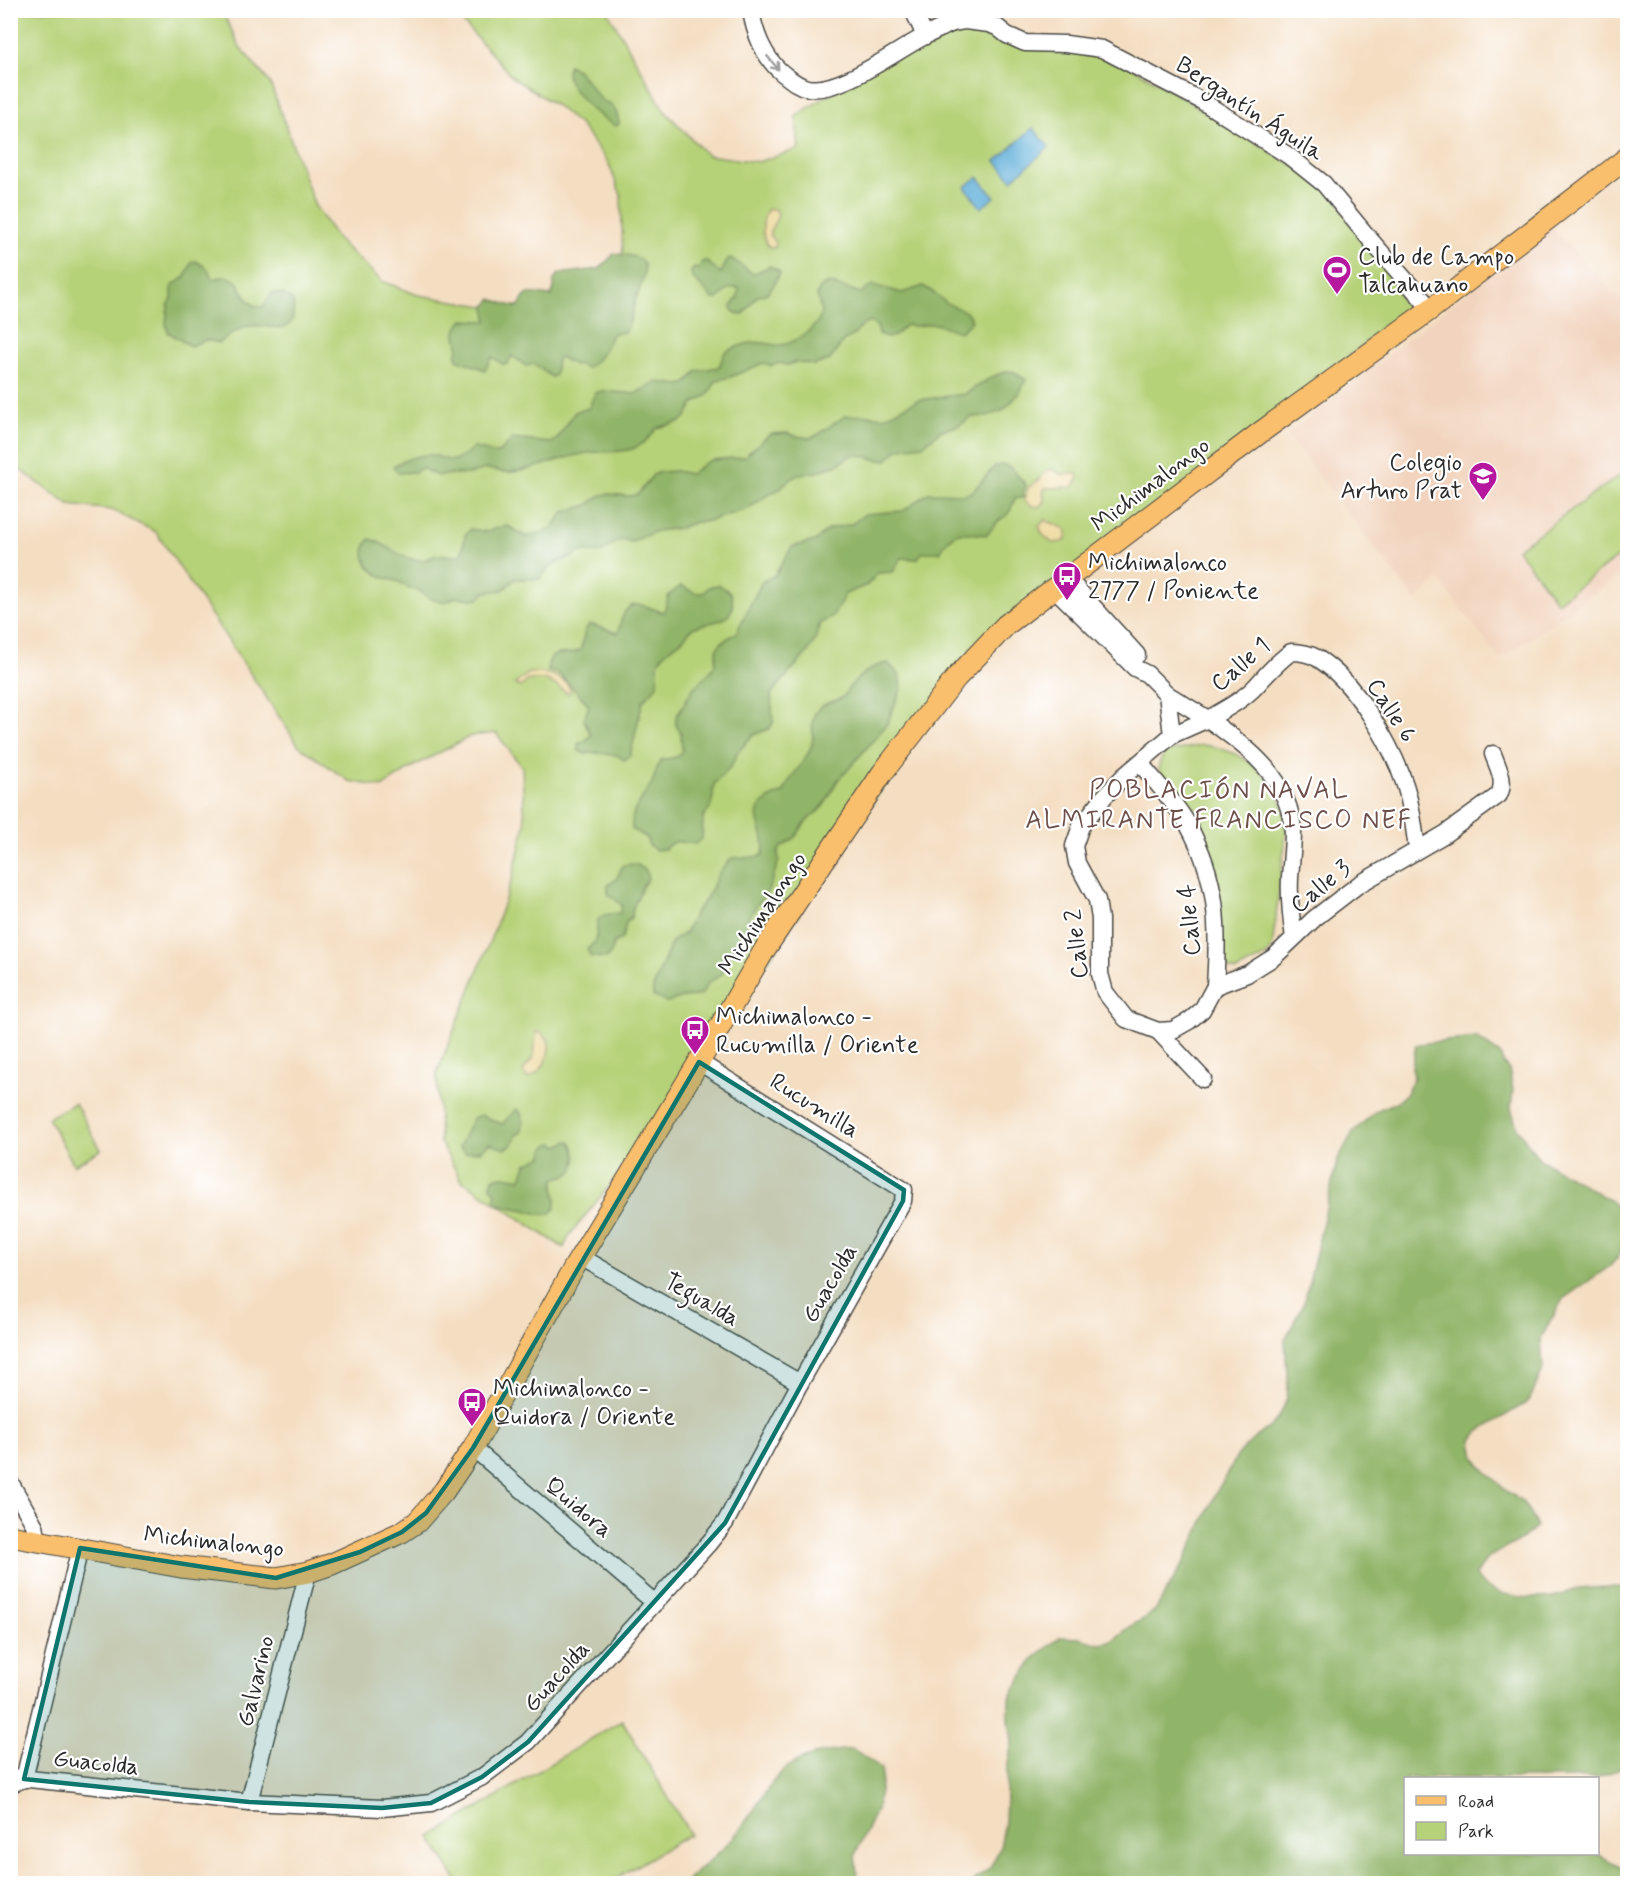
<svg xmlns="http://www.w3.org/2000/svg" width="1638" height="1894" font-family="Mynerve,sans-serif">
<style>
.built{fill:#f2d4be}
.green{fill:#b6d278;stroke:#707e52;stroke-width:1.5}
.forest{fill:#90b468;stroke:#5e704a;stroke-width:1.5}
.sand{fill:#eeda9e;stroke:#8c8264;stroke-width:1.5}
.water{fill:#5dadd8;stroke:#446c82;stroke-width:1.5}
.lines{fill:none;stroke-linecap:round;stroke-linejoin:round}
.minor-casing{stroke:#494642;stroke-width:19}
.major-casing{stroke:#494642;stroke-width:23}
.minor{stroke:#fff;stroke-width:16}
.major{stroke:#f9bf6d;stroke-width:21}
.oneway{stroke:#a0a0a0}
.marked{fill:#0f766e;fill-opacity:0.2;stroke:#0f766e;stroke-width:4.5;stroke-linejoin:round}
.labels{text-anchor:middle;stroke-width:4.5;stroke-linejoin:round;paint-order:stroke}
.street-label{font-size:24px;fill:#2b2b2b;stroke:#fff}
.poi-label{font-size:24px;fill:#2b2b2b;stroke:#fff;text-anchor:start}
.neighbourhood-label{font-size:26px;letter-spacing:1.5px;fill:#6d504b;stroke:#fff}
</style>
<rect width="100%" height="100%" fill="#fff"/>
<filter id="ink" filterUnits="userSpaceOnUse"><feTurbulence type="fractalNoise" baseFrequency=".0167" numOctaves="2"/><feDisplacementMap in="SourceGraphic" scale="12" xChannelSelector="R" yChannelSelector="G"/><feConvolveMatrix kernelMatrix="1 2 1 2 8 2 1 2 1" color-interpolation-filters="sRGB"/></filter>
<filter id="wash" filterUnits="userSpaceOnUse"><feTurbulence type="fractalNoise" baseFrequency=".008" numOctaves="4" result="noise"/><feDisplacementMap in="SourceGraphic" scale="24" xChannelSelector="R" yChannelSelector="G"/><feGaussianBlur stdDeviation="1.35" result="paint"/><feColorMatrix in="noise" values="0 0 0 0 0 0 0 0 0 0 0 0 0 0 0 0 0 1.4 0 .05"/><feComposite in="paint" operator="in"/></filter>
<g filter="url(#wash)">
<rect width="100%" height="100%" fill="#f4dec2"/>
<polygon class="built" points="1550,226 1627,306 1627,570 1500,660 1438,579 1416,601 1287,435"/>
<g class="green">
<path d="M607 10 664 110 707 155 758 162 799 149 796 116C849 82 903 41 966 27L1102 49 1324 184 1373 243 1406 308 1261 432 1001 629 949 687 670 1110 569 1236 564 1248 461 1180 440 1142 437 1073 495 928 512 879 525 825 522 767 496 733 471 736 414 766 382 787 349 781 298 745 156 532 112 510 69 505 11 463V11H222L240 47 270 83 315 206 338 240 382 281 418 295 496 308 569 301 623 262 621 195 608 162 581 126 557 106 513 78 453 11Z"/>
<polygon points="1627,470 1627,550 1557,602 1517,549"/>
<path d="M1203 745C1247 751 1286 781 1286 829 1286 844 1282 860 1281 875 1278 899 1275 924 1272 948L1266 956 1236 971 1229 969 1222 963 1218 883 1161 778C1157 767 1159 762 1165 752Z"/>
<polygon points="75,1103 101,1150 74,1165 48,1118"/>
<polygon points="622,1720 690,1834 608,1883 458,1883 430,1837"/>
</g>
<g class="forest">
<path d="M569 65C584 71 590 90 603 101 605 103 609 103 612 106 616 110 619 118 619 124L616 126C599 118 558 84 569 65Z"/>
<path d="M614 254C652 255 648 267 637 296 632 307 632 320 626 332L613 333C608 344 598 363 586 368L578 364 574 365 560 357 557 359 555 375 552 377 534 364 526 366 512 356 508 363 504 365 492 357 485 370 457 359C456 355 457 352 458 349 459 336 450 335 463 320L487 321 486 308 491 299 515 307 519 306C528 287 533 295 551 296L554 288V280L559 274 599 269Z"/>
<polygon points="731,258 753,274 770,266 780,272 773,286 767,293 756,297 744,314 740,315 733,311 731,307 738,297 739,288 729,288 718,299 713,299 692,277 691,272 694,268 698,269 702,262 706,261 721,273 728,259"/>
<path d="M196 261 207 268 212 279C216 279 222 276 227 277 245 279 241 307 263 307L272 293 283 294 293 301C297 343 272 322 248 326 239 327 227 338 219 343L206 340 190 346 168 332 166 324 168 306 172 299V286L185 277 192 262Z"/>
<path d="M828 283 861 293 873 285 902 293 923 286C931 290 937 296 944 301 954 309 967 307 972 321L960 332C950 330 941 323 931 324 920 325 918 328 906 325L894 336 887 338 879 334 877 326 870 322 863 325 853 336 844 340 830 360 814 365 796 362 788 365 779 363 771 366 763 363 733 376 716 381 708 395 694 403 686 417 680 422 657 428C635 459 618 449 587 453 561 457 537 470 510 472 502 473 495 470 487 469 481 469 476 474 470 474 458 475 449 473 437 476L422 468 415 472 398 473 393 466C404 460 417 454 430 455 440 455 448 463 458 459 464 457 468 451 474 448 497 451 494 462 512 439L551 443 557 439 575 412 589 408 595 393 604 391 635 394 656 382 680 385 687 383 697 371 719 367 725 352C734 348 742 344 751 343 761 341 770 345 779 345 792 345 820 327 821 313 821 307 818 300 817 294L821 287Z"/>
<path d="M1007 371 1014 372 1026 380 1019 394 1002 411 986 416 972 417 958 426 942 430 923 445 899 448 887 460H878L861 455H852L838 464 817 472 799 474 785 483 780 489 766 496 748 509 704 522H696L680 528 656 531 632 542C618 537 614 544 603 552H579L573 557 557 562 550 567 539 579H515L503 590 485 592 480 598 473 599 455 597C442 607 428 599 417 589H409C396 576 390 583 379 575 365 567 359 551 370 539 389 544 401 561 422 560 428 560 433 555 439 555 449 553 453 559 462 553L465 535 471 529 488 532 495 528 508 526 526 537 547 531 553 527 564 512 588 505 601 495 608 494 630 496 638 494 653 475 660 472 676 471 691 474 705 463 712 460 744 457 770 434 788 433 795 436 810 438 817 435 845 416 868 415 884 417 918 400 965 394 992 377Z"/>
<path d="M1005 465 1011 468 1026 485 1023 492 1024 498H1015L1009 513 996 523 987 535C961 533 955 526 940 552H923L917 559 901 558 893 572 878 573 867 585 845 594C838 607 835 618 820 623L815 640 807 653 771 694 773 723 769 729 753 735 738 752 731 766 714 784C712 799 715 804 703 817L702 839 695 844C682 842 673 838 665 849L656 850 649 845 646 837 632 829C630 807 644 799 652 782 656 775 656 767 661 760L677 757 682 751 681 733 676 725V717L694 687 710 672 715 664 717 648 722 642 736 633 762 582 775 575 792 547 815 541 829 529 852 524 865 514 903 511 928 493 967 494 974 490 995 466Z"/>
<path d="M719 585 731 593C739 626 712 619 693 628 688 631 688 634 684 638 679 644 671 647 665 653 653 665 660 671 657 683 656 691 647 695 643 701L630 756 624 760 617 755C606 756 598 750 586 754L579 751 578 744 585 741 591 735 584 720 589 705 558 673 548 671C547 644 568 660 581 649L585 630 590 624 618 633C621 621 624 602 640 605 649 606 655 611 664 612L669 595 681 586 695 593H703L709 587Z"/>
<path d="M888 663 899 674 901 689 887 724 847 771C836 778 833 791 826 802 820 812 813 814 807 821 794 836 800 837 781 847L778 853 779 861 768 891 749 916 745 931 731 951 722 974 708 983 701 995 676 999 668 1003 653 996V988L672 941 685 933 696 911 706 899 720 871 732 858C743 857 753 859 763 855 769 825 736 810 784 792 790 773 807 763 812 744 815 733 809 721 816 712 823 701 835 703 844 696 846 694 847 690 849 688 859 676 872 665 888 663Z"/>
<path d="M635 864 646 870 648 879 643 885 633 908 632 916 626 923 622 939 614 942 612 951 607 958 591 957 587 949C599 941 596 933 598 920L604 915 620 913 622 905 608 894V885L616 880 623 865Z"/>
<path d="M1477 1038 1500 1054 1503 1063 1509 1070 1513 1090 1511 1108 1517 1128 1538 1158 1611 1201 1627 1218V1240L1617 1258 1610 1266 1563 1299 1541 1338 1543 1369 1532 1395 1526 1403 1478 1432 1472 1440 1475 1458 1481 1466 1505 1490 1522 1501 1537 1526 1521 1540 1487 1558 1476 1575C1485 1597 1537 1601 1558 1596 1562 1595 1566 1592 1571 1591 1589 1586 1609 1588 1627 1587V1765L1596 1778H1406V1854H1597L1627 1870V1883H971L990 1868 1000 1848 1005 1821 1007 1770 1012 1741 1009 1721V1699L1033 1659 1060 1637 1079 1638 1100 1644 1110 1642 1134 1624 1147 1617 1156 1609 1184 1562 1217 1491 1238 1455 1251 1441 1271 1426 1279 1417 1287 1399 1288 1389 1285 1340 1305 1300 1337 1161 1353 1132 1376 1111 1396 1102 1405 1095 1414 1077 1412 1067 1416 1045 1426 1043Z"/>
<path d="M517 1109C525 1115 524 1124 521 1133L517 1134 512 1145 505 1149 489 1143 482 1150 466 1153 459 1147 473 1118 481 1115 502 1124Z"/>
<path d="M570 1141C577 1149 579 1168 569 1174 565 1177 560 1176 555 1179 552 1187 557 1194 556 1202 555 1222 535 1213 526 1210 513 1207 507 1209 494 1202L496 1193 491 1186 493 1178 504 1176 521 1179 526 1164 543 1156C543 1150 546 1145 553 1143L559 1146 566 1142Z"/>
<path d="M853 1749 881 1768 882 1778 877 1808 855 1855 858 1883H685C699 1867 718 1856 732 1839 779 1784 768 1755 853 1749Z"/>
</g>
<g class="sand">
<path d="M768 209H775L778 214C776 227 762 231 776 242L775 248 768 246C761 236 761 219 768 209Z"/>
<path d="M1052 469 1063 475C1069 473 1072 471 1078 476V480L1073 487 1045 488 1043 493 1045 501 1040 507 1032 506 1025 501C1026 482 1033 487 1041 478 1043 475 1045 472 1048 470Z"/>
<polygon points="1045,520 1064,528 1067,531 1066,539 1063,542 1052,543 1042,534 1039,526"/>
<path d="M529 673C545 672 564 675 571 691L568 693 547 680H529L520 687 515 684Z"/>
<path d="M536 1032H540L548 1039C552 1054 542 1075 527 1078L523 1071 534 1056Z"/>
</g>
<g class="water">
<polygon points="1033,128 1049,147 1012,180 996,161"/>
<polygon points="978,177 995,197 981,208 965,187"/>
</g>
</g>
<g filter="url(#ink)">
<g class="lines">
<g class="minor-casing">
<g id="minor">
<path d="M751 10C754 32 764 57 781 72 789 78 797 86 808 88 840 94 897 50 925 36 943 27 962 19 980 10"/>
<polyline points="913,10 925,36"/>
<polyline points="954,23 965,21 989,24 997,27 1007,35 1025,43 1066,44 1102,49 1200,100 1289,156 1324,184 1373,243 1431,309"/>
<polyline points="1067,578 1137,655"/>
<path d="M1054 588 1135 668 1147 674 1167 694 1208 719C1224 710 1243 700 1256 686 1268 673 1276 663 1291 652 1300 652 1308 653 1317 658 1355 681 1392 745 1405 785 1412 806 1414 828 1417 849"/>
<polyline points="1167,694 1172,735"/>
<path d="M1140 763C1156 783 1176 803 1188 825 1218 879 1219 926 1215 986"/>
<path d="M1294 938C1291 918 1289 898 1290 878 1291 863 1293 847 1293 832 1290 778 1248 748 1208 719L1172 735 1124 776 1104 797 1081 826 1074 846 1077 863 1097 900 1100 919V974L1105 992 1126 1019 1158 1031 1173 1030 1189 1021 1202 1010 1215 986 1247 974 1274 957 1315 918 1358 885 1445 834 1499 795C1506 781 1498 768 1493 754"/>
<polyline points="1158,1031 1203,1079"/>
<polyline points="581,1257 800,1383"/>
<polyline points="473,1448 655,1603"/>
<polyline points="10,1482 35,1526 38,1541"/>
<polyline points="10,1777 249,1802 382,1808 431,1803 482,1777 528,1742 709,1543 725,1523 800,1383 903,1201 904,1190 699,1062"/>
<polyline points="14,1783 24,1779 80,1548"/>
<polyline points="249,1802 308,1572"/>
</g>
</g>
<g class="major-casing">
<polyline id="major" points="10,1536 181,1567 276,1578 308,1572 332,1564 402,1532 417,1522 444,1491 473,1448 575,1266 699,1062 765,949 883,772 956,678 1006,625 1261,432 1431,309 1628,157"/>
</g>
<use href="#minor" class="minor"/>
<use href="#major" class="major"/>
</g>
<defs><path id="oneway-shaft" d="M-6 0H5M1.5-3L5.5 0L1.5 3" fill="none" stroke-width="1.6" stroke-linecap="round" stroke-linejoin="round" transform="scale(1.5)"/></defs>
<use class="oneway" href="#oneway-shaft" transform="translate(773 63) rotate(50)"/>
</g>
<path class="marked" d="M699 1062 904 1190 903 1201 725 1523 528 1742 482 1777 431 1803 382 1808 249 1802 24 1779 80 1548 276 1578 360 1552 402 1532 426 1513 473 1448Z"/>
<defs>
<g id="stadium-pin" transform="scale(1.5)"><path d="M0 17L-7.5 6A9.5 9.5 0 1 1 7.5 6Z" fill="#b5179e" stroke="#fff"/><path d="M0-5a6.5 5 0 1 0 0 10a6.5 5 0 1 0 0-10ZM-3.5-1.8h7v3.6h-7Z" fill="#fff"/></g>
<g id="school-pin" transform="scale(1.5)"><path d="M0 17L-7.5 6A9.5 9.5 0 1 1 7.5 6Z" fill="#b5179e" stroke="#fff"/><path d="M0-5L7-2L0 1L-7-2ZM-4 1L0 2.5L4 1V4Q0 6-4 4Z" fill="#fff"/></g>
<g id="bus-pin" transform="scale(1.5)"><path d="M0 17L-7.5 6A9.5 9.5 0 1 1 7.5 6Z" fill="#b5179e" stroke="#fff"/><path d="M-5-6H5V4H4V6H2V4H-2V6H-4V4H-5ZM-3.5-4V0h7V-4ZM-3.5 1.2v1.5H-2V1.2ZM2 1.2v1.5H3.5V1.2Z" fill="#fff"/></g>
</defs>
<g fill-rule="evenodd">
<use href="#stadium-pin" x="1337" y="270"/>
<use href="#school-pin" x="1483" y="476"/>
<use href="#bus-pin" x="1067" y="576"/>
<use href="#bus-pin" x="695" y="1030"/>
<use href="#bus-pin" x="472" y="1402"/>
</g>
<g class="labels">
<g class="street-label">
<text transform="translate(1250 108) rotate(33)" y="8">Bergantín Águila</text>
<text transform="translate(1150 484) rotate(-37)" y="8">Michimalongo</text>
<text transform="translate(1240 664) rotate(-41)" y="8">Calle 1</text>
<text transform="translate(1392 710) rotate(57)" y="8">Calle 6</text>
<text transform="translate(1320 886) rotate(-39)" y="8">Calle 3</text>
<text transform="translate(762 913) rotate(-57)" y="8">Michimalongo</text>
<text transform="translate(1189 920) rotate(-95)" y="8">Calle 4</text>
<text transform="translate(1076 944) rotate(-96)" y="8">Calle 2</text>
<text transform="translate(815 1105) rotate(32)" y="8">Rucumilla</text>
<text transform="translate(829 1283) rotate(-60)" y="8">Guacolda</text>
<text transform="translate(702 1299) rotate(30)" y="8">Tegualda</text>
<text transform="translate(579 1507) rotate(40)" y="8">Quidora</text>
<text transform="translate(214 1541) rotate(6)" y="8">Michimalongo</text>
<text transform="translate(556 1676) rotate(-48)" y="8">Guacolda</text>
<text transform="translate(255 1681) rotate(-76)" y="8">Galvarino</text>
<text transform="translate(96 1762) rotate(6)" y="8">Guacolda</text>
</g>
<g class="poi-label">
<text x="1358" y="264">Club de Campo<tspan x="1358" dy="28">Talcahuano</tspan></text>
<text x="1462" y="470" text-anchor="end">Colegio<tspan x="1462" dy="28">Arturo Prat</tspan></text>
<text x="1088" y="570">Michimalonco<tspan x="1088" dy="28">2777 / Poniente</tspan></text>
<text x="716" y="1024">Michimalonco -<tspan x="716" dy="28">Rucumilla / Oriente</tspan></text>
<text x="493" y="1396">Michimalonco -<tspan x="493" dy="28">Quidora / Oriente</tspan></text>
</g>
<g class="neighbourhood-label">
<text x="1219" y="798">POBLACIÓN NAVAL<tspan x="1219" dy="30">ALMIRANTE FRANCISCO NEF</tspan></text>
</g>
</g>
<rect width="1638" height="1894" fill="none" stroke="#fff" stroke-width="36"/>
<rect x="1404" y="1777" width="195" height="78" fill="#ffffff" stroke="#aaaaaa" stroke-width="1.5"/>
<rect x="1416" y="1796" width="30" height="9" fill="#f9bf6d" stroke="#aaaaaa" stroke-width="1.5"/>
<text x="1458" y="1807" font-size="18" fill="#2b2b2b">Road</text>
<rect x="1416" y="1822" width="30" height="18" fill="#b6d278" stroke="#aaaaaa" stroke-width="1.5"/>
<text x="1458" y="1837" font-size="18" fill="#2b2b2b">Park</text>
</svg>
